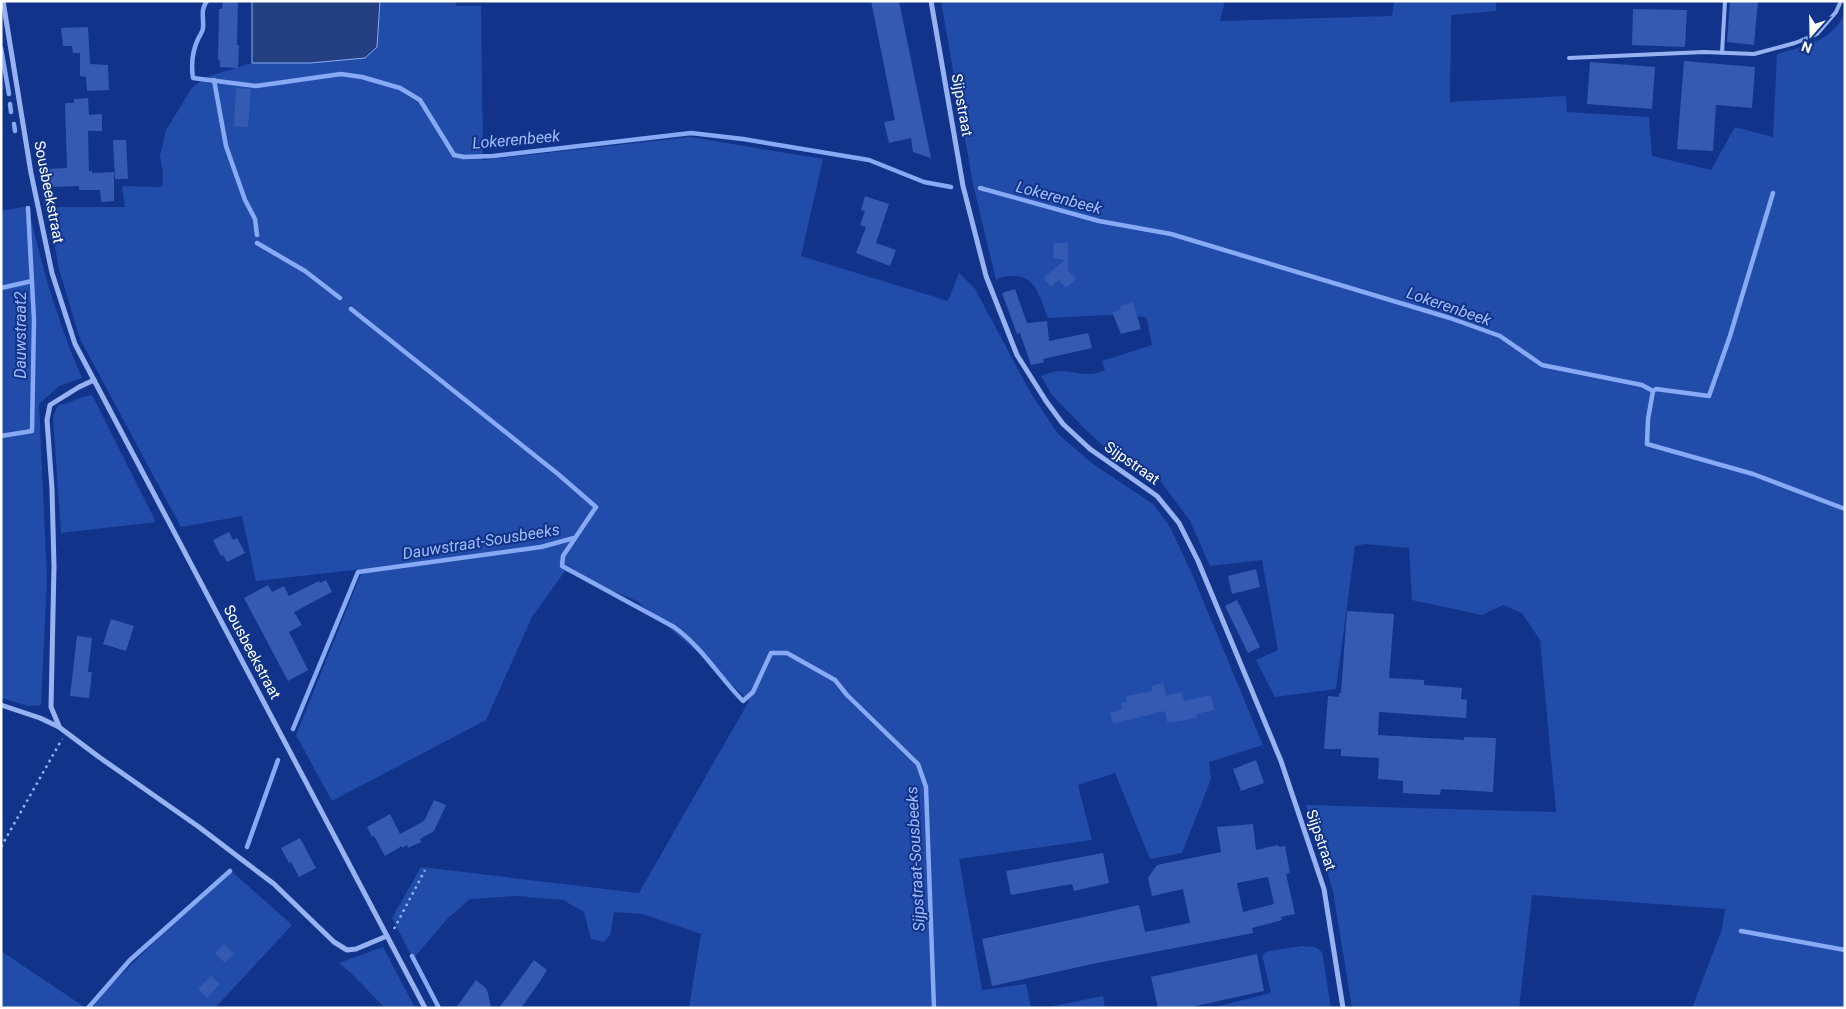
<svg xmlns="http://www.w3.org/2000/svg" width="1846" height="1009" font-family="Roboto,sans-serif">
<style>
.green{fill:#224caa}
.water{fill:#254080;stroke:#88aaf5}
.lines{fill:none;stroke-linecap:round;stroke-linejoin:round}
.stream{stroke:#88aaf5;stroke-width:4.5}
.building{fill:#345ab2;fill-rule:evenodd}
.path{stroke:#97b2f1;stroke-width:2.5;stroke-dasharray:2.5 4;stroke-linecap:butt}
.lane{stroke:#97b2f1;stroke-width:4}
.street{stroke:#97b2f1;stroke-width:5}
.labels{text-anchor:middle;stroke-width:4;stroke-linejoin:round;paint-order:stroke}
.street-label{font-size:15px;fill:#fff;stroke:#11348a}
.water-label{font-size:16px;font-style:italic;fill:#a2bdf9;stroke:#11348a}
</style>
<rect width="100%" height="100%" fill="#11348a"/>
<g class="green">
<polygon points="380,1 456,1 456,6 481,6 483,160 690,137 823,159 801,256 948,301 959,273 975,289 1030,392 1058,434 1093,464 1153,504 1170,527 1192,574 1263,745 1209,762 1211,779 1182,853 1150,859 1115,773 1078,785 1092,840 959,859 982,990 1026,984 1031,1008 689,1008 701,934 643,914 614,912 610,935 604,942 591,939 584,912 563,900 517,896 470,899 447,919 413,959 392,918 421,867 639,893 749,701 699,653 637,601 565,571 532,617 486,720 332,801 296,735 363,569 256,581 242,516 181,527 80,339 59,269 48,207 125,207 122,186 162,187 163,173 160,156 166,130 192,88 206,77 252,63 310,63 377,47"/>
<path d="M941 1H1225L1220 21 1392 16 1394 1H1496V11L1451 15 1450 102 1566 96 1567 112 1649 117 1652 156 1711 170 1735 127 1773 137 1777 54C1804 46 1834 41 1845 12V1008H1692L1722 929 1725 909 1532 895 1519 1008H1352L1333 891 1306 805 1556 812 1540 640 1522 613 1503 605 1482 615 1412 600 1409 548 1365 544 1355 546 1336 689 1275 697 1256 660 1278 650 1262 560 1210 566 1190 521 1159 479 1107 449 1089 433 1052 395 1041 376C1047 374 1054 371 1061 371 1078 372 1088 378 1105 370L1102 361 1152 345 1147 318 1128 314 1048 318C1041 301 1037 277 1015 276 1008 276 1003 276 996 280L973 184Z"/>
<path d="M28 206C41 265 58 323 82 378L59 386 39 404 47 580 41 705 29 706 1 698V211Z"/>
<path d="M92 395 156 522 61 533 53 417 58 405C70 404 80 396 92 395Z"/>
<polygon points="229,869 292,925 215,1008 87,1008"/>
<polygon points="1302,946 1315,947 1322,952 1331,1008 1211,1008 1271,993 1262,955 1268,951"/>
<polygon points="383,947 415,1008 385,1008 353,975 339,963"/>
<polygon points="1,951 86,1008 1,1008"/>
<polygon points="1103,996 1105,1008 1044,1008"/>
</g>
<polygon class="water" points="252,1 380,1 377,47 365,58 310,63 252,63"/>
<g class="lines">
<g class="stream">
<path d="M207 1C200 10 204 18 203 28 203 31 200 35 198 39 193 50 191 65 193 78L256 86 341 74 362 77 400 88 420 100 454 155 464 157 493 156 691 133 743 139 869 160 924 182 951 187"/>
<polyline points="1,48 9,94"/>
<polyline points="214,80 226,146 245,200 255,219 257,235"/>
<polyline points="10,104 11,112"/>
<polyline points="14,124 15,131"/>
<polyline points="980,188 1099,221 1171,234 1450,318 1500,336 1542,365 1642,385 1653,391 1648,419 1647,444 1753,474 1845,509"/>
<polyline points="257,243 305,271 340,298"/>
<polyline points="1,288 32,281"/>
<path d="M351 309 558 474 596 507 563 556 562 566 674 627C702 647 719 677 743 701L753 692 771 653H787L835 680 847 695 918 764 926 787 934 1008"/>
<polyline points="1653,391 1656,389 1709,396 1730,336 1773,193"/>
<polyline points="1,436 32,431 34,320 28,208"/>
<polyline points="293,729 358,572 541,547 574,538"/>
<polyline points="247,847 278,760"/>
<polyline points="1741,931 1845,950"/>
<polyline points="412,956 439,1008"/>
<polyline points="88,1008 130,960 230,871"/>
</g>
</g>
<g class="building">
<polygon points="223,1 238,1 237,45 239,45 238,68 220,67 220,61 218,60 219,9 222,9"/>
<polygon points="871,1 899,1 931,158 913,152 911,138 889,143 884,122 895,120"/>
<polygon points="1730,1 1758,1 1754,45 1727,42"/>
<polygon points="1633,9 1687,10 1685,47 1632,45"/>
<polygon points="88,27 90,64 108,65 109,90 87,91 86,77 80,76 80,53 73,53 72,46 63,46 61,28"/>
<polygon points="1684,61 1755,67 1752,108 1716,105 1713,151 1677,149"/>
<polygon points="1590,62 1655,67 1652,109 1587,104"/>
<polygon points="236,88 251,89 248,127 234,126"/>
<polygon points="88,98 89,115 102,114 102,131 88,131 89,171 92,171 92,173 114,172 114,201 101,202 100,190 79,190 79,186 49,187 48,169 67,168 65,103 74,103 74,99"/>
<polygon points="113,140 126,140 128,179 115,179"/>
<polygon points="865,196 889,204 876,243 896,250 890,266 856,253 866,227 860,225 865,211 861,210"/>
<polygon points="1054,243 1068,243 1068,270 1076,279 1066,288 1059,280 1051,287 1043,278 1065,260 1053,258"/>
<polygon points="1015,289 1027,323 1047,321 1049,341 1088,333 1092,348 1043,359 1044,362 1031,365 1020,333 1017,334 1002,293"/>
<polygon points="1133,302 1141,329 1121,334 1112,312 1121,309 1120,306"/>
<polygon points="229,532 233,540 237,538 245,553 227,562 223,555 221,556 213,540"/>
<polygon points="1256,569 1260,587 1232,594 1228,576"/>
<polygon points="326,580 332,592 294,612 302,625 289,632 308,670 288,681 244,598 268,585 272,592 284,586 289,596 319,581 320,583"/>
<polygon points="1237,600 1260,647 1248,653 1225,606"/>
<polygon points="1347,611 1394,614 1389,678 1424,680 1424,685 1462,688 1461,699 1467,700 1466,718 1379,712 1378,735 1464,740 1464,737 1496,738 1493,792 1441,789 1440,795 1403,793 1403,781 1378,779 1379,758 1341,756 1341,749 1324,749 1328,696 1339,697 1339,693 1341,693"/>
<polygon points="111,619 134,626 126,651 103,644"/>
<polygon points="77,636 92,638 88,672 92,672 89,698 70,696"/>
<polygon points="1163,683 1166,696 1182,692 1184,701 1211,695 1214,710 1196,714 1197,718 1180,721 1167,722 1165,711 1113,724 1110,713 1122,709 1121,703 1127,702 1126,696 1152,691 1151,686"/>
<polygon points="1256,760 1264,783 1241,791 1233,769"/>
<polygon points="434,800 446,805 434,831 420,839 421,842 408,848 407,845 402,848 402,846 385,856 374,836 372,837 367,827 390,814 400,834 424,821"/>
<path d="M1253 824 1256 850 1278 845 1279 847 1285 846 1290 873 1286 874 1295 914 1281 917 1282 920 1252 928 1253 933 1097 963 992 986 982 939 1139 905 1145 932 1190 923 1183 889 1152 896 1148 878 1157 865 1221 852 1217 827ZM1268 877 1274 904 1243 912 1237 883Z"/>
<polygon points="300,838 316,868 299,877 291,862 289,863 281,848"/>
<polygon points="1103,853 1109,883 1074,891 1072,884 1011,895 1006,871"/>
<polygon points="224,944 234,953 225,963 215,953"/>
<polygon points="1257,954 1264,991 1187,1008 1158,1008 1151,977"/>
<polygon points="534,960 547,970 541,980 521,1008 499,1008"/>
<polygon points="211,976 220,984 207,998 198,989"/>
<polygon points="476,980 486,988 488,993 491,1008 456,1008"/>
</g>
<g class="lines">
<g class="path">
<polyline points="1,847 62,739"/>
<polyline points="394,929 425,870"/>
</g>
<g class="lane">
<polyline points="1722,53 1725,1"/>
<polyline points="1569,58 1704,52 1754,54 1795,43 1817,34 1836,12 1841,1"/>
</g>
<g class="street">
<polyline points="3,1 31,173 52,273 75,344 425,1008"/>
<polyline points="931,1 963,186 986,276 1017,355 1046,401 1063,424 1090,449 1157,496 1179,523 1198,561 1281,761 1324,889 1343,1008"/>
<polyline points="1,705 40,718 59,727 99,757 199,827 274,884 334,942 347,950 356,949 387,936"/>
<polyline points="59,726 51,707 54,566 52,489 47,420 50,405 79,387 94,380"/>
</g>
</g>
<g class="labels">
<g class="street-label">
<text transform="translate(962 105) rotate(80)" y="5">Sijpstraat</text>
<text transform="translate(49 192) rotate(79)" y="5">Sousbeekstraat</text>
<text transform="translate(1132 463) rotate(35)" y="5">Sijpstraat</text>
<text transform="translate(252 652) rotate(62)" y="5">Sousbeekstraat</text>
<text transform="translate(1321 840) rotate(71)" y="5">Sijpstraat</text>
</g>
<g class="water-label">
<text transform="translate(516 139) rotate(-5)" y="6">Lokerenbeek</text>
<text transform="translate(1059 197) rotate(15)" y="6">Lokerenbeek</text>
<text transform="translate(1449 306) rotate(19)" y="6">Lokerenbeek</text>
<text transform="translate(20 335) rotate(-90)" y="6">Dauwstraat2</text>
<text transform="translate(481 541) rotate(-9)" y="6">Dauwstraat-Sousbeeks</text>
<text transform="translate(915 859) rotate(-93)" y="6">Sijpstraat-Sousbeeks</text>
</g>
</g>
<rect width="1846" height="1009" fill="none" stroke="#ffffff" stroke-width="5"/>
<g transform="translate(1811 35) rotate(200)" stroke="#11348a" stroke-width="4" paint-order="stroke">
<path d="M0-4L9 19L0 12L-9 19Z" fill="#ffffff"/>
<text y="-8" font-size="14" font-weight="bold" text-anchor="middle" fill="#ffffff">N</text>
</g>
</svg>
